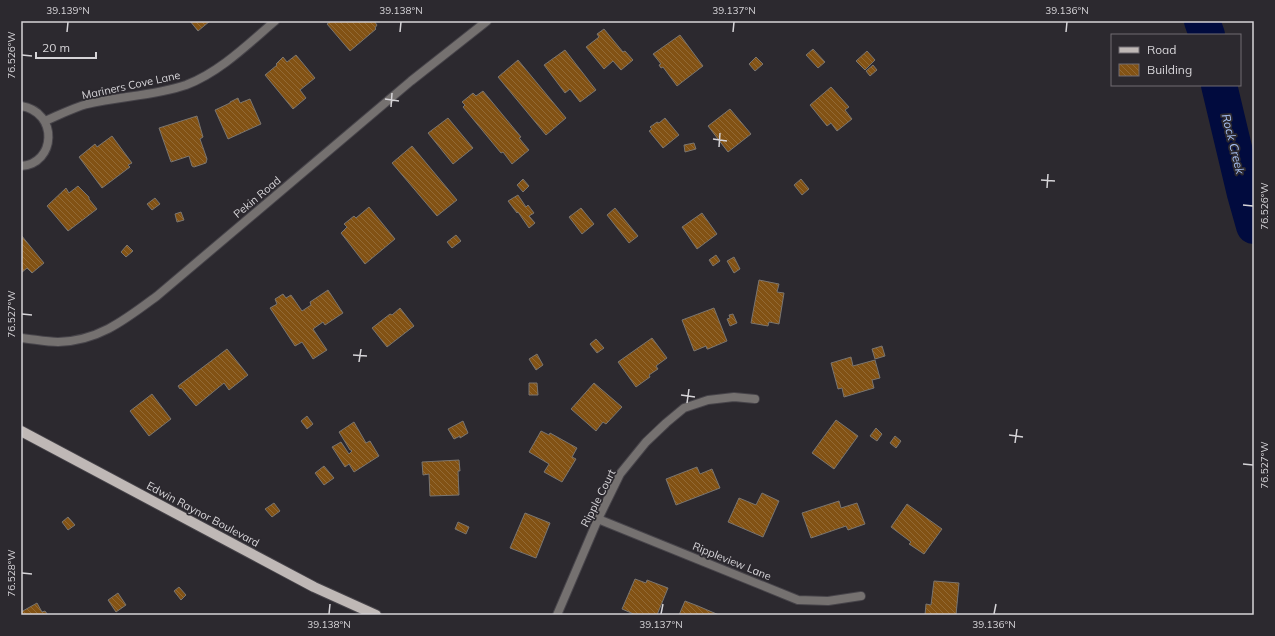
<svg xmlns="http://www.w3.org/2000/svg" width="1275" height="636" font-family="Mulish,sans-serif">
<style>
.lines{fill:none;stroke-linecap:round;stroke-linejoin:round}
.river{stroke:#010b3e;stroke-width:36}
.building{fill:url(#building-back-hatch);stroke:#7a7570}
.minor-casing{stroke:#47444a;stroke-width:10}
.primary-casing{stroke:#47444a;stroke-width:12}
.minor{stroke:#757170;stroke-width:8}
.primary{stroke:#bfb8b6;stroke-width:10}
.ticks{fill:none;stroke:#d6d4d8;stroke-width:1.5}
.labels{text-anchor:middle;stroke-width:3.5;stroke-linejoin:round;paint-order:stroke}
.street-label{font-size:11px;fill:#d6d4d8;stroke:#2c292f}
.water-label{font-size:12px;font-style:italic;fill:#a6bff1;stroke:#2c292f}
.neatline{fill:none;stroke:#d6d4d8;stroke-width:1.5}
.ticks-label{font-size:10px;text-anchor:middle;fill:#d6d4d8}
</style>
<defs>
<pattern id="building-back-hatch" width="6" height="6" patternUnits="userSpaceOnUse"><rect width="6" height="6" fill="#825214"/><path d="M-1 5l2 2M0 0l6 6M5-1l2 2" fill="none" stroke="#936a35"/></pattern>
</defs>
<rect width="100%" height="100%" fill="#2c292f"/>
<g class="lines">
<g class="river">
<polyline points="1202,21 1207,35"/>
<polyline points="1219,85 1245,194 1254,226"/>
</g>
</g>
<g class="building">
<polygon points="190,21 210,21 198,31"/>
<polygon points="331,21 374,21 377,25 375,28 376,29 350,51 327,24"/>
<polygon points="604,29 623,52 625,51 633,60 621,70 613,61 604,69 586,47 599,37 597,34"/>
<polygon points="680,35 703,66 677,86 663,67 661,68 659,65 661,64 653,54"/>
<polygon points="813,49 825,62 818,68 806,55"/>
<polygon points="565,50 596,90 580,102 570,89 565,93 544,65"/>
<polygon points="867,51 875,60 865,70 856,61"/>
<polygon points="296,55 315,78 300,90 306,98 293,109 265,75 277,65 276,64 283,57 287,62"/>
<polygon points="756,57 763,64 755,71 749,64"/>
<polygon points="518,60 566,118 546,135 498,77"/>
<polygon points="873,65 877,70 870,76 866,71"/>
<polygon points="831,87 849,107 845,110 852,119 837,131 831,123 827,126 810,105"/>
<polygon points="483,91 521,137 519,138 529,150 512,164 503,152 501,153 463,107 465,105 462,102 473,93 476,96"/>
<polygon points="238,98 240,103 250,99 261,124 228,139 215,110 230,103 230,102"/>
<polygon points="730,109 751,134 728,152 708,126"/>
<polygon points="197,116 203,137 200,139 207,159 206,163 194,167 192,166 189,156 171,162 159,128"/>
<polygon points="448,118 473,148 453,164 428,133"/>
<polygon points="665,118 679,135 663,148 649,131 652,129 650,127 657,122 659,123"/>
<polygon points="112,136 132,163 128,165 130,167 102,188 79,157 95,144 97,147"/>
<polygon points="694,143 696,149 685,152 684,145"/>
<polygon points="412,146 457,200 437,216 392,163"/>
<polygon points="523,179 529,186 523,192 517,185"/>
<polygon points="801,179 809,189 802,195 794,185"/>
<polygon points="78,186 89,197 89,199 97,209 68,231 47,206 66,188 69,193"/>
<polygon points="518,195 526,207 528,205 534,213 529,216 535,223 529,228 518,212 517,213 508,201"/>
<polygon points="155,198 160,204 152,210 147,204"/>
<polygon points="369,207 395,239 365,264 341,233 347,227 344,224 354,216 356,218"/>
<polygon points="581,208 594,224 582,234 569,217"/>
<polygon points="615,208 638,236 629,243 607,215"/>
<polygon points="181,212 184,220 177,222 175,214"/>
<polygon points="702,213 717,234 697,249 682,227"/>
<polygon points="21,235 44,263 32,273 27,268 21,273"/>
<polygon points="456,235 461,241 452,248 447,242"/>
<polygon points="127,245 133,251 126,257 121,252"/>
<polygon points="716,255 720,261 713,266 709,260"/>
<polygon points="734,257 740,269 734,273 727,261"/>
<polygon points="759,280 779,284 777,292 784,293 779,324 769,322 768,326 751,323"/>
<polygon points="328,290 343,313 325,325 323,322 313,329 327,350 313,359 302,342 295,346 270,308 277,304 275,299 283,294 286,298 291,295 302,311 311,305 310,302"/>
<polygon points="400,308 414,326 387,347 372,328 390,314 392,315"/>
<polygon points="714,308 727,341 708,349 707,349 706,346 694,351 682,320"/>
<polygon points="733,314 737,323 730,326 727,319 730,318 729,315"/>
<polygon points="652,338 667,358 656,366 658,369 649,375 650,377 636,387 618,362"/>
<polygon points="596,339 604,348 597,353 590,344"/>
<polygon points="882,346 885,356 875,359 872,349"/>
<polygon points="227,349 248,375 229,390 224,383 196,406 181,388 180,389 178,386"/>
<polygon points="537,354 543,365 536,370 529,359"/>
<polygon points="851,357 853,366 875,360 880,378 872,380 874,388 844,397 842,388 838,389 831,363"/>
<polygon points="529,383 537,383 538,395 529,395"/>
<polygon points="594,383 622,407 606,424 603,422 596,431 571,409"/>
<polygon points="152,394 171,419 149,436 130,411"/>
<polygon points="307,416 313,424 307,429 301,421"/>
<polygon points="836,420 858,436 834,469 812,453"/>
<polygon points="463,421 468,433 460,438 460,436 454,439 448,429"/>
<polygon points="354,422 366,443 370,441 379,456 354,472 349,464 345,467 332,447 341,442 349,454 352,451 351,450 350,450 339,432"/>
<polygon points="876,428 882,434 877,441 870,436"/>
<polygon points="541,431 549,435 550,433 577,448 572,457 576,459 562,482 544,472 549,464 529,452"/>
<polygon points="895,436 901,441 896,448 890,443"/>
<polygon points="459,460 460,471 458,471 459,495 430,496 429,474 423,475 422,462"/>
<polygon points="324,466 334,478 324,485 315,473"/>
<polygon points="697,467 700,474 712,469 720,488 676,505 666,479"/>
<polygon points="762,493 779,501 763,537 728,522 739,498 756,505"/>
<polygon points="839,501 841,508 857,503 865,524 848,530 846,526 811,538 802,513"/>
<polygon points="274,503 280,511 272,517 265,509"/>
<polygon points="907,504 942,529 924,554 909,544 911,542 891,527"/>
<polygon points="525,513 550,523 536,558 510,548"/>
<polygon points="68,517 75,525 68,530 62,522"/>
<polygon points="458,522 469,527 466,534 455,529"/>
<polygon points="635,579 646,583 647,580 668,588 657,615 636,615 622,609"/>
<polygon points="934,581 959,583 956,615 925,615 926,604 931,605"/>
<polygon points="179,587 186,595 181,600 174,591"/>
<polygon points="118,593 126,605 116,612 108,600"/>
<polygon points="685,601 698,606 719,615 679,615"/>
<polygon points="37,603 42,612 45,611 48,615 21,615 21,612"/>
</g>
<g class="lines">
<g class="minor-casing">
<g id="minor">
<path d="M21 106C59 112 56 164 21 166"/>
<path d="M45 121C59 115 73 108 87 104 120 96 154 96 186 85 220 72 248 44 275 21"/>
<path d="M21 338C33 339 46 342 58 342 99 341 126 319 157 296L411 81 487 21"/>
<polyline points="598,519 798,600 828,601 861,596"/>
<polyline points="557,615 598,519 620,474 646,442 666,423 684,408 708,400 734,397 755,399"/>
</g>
</g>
<g class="primary-casing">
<polyline id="primary" points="21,431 314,587 376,615"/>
</g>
<use href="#minor" class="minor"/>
<use href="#primary" class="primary"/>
</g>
<path class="ticks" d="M67 32 68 22M400 32 401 22M733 32 734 22M1066 32 1067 22M22 55 32 56M385 99 399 101M391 107 392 93M713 139 727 141M719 147 720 133M1041 180 1055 181M1047 188 1048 174M1243 205 1253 206M22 314 32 315M353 355 367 356M359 362 361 349M681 395 695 397M687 403 689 389M1009 435 1023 437M1015 443 1017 429M1243 464 1253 465M22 573 32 574M329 614 330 604M661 614 663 604M994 614 996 604"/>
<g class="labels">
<g class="street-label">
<text transform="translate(131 85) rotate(-12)" y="4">Mariners Cove Lane</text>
<text transform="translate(257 197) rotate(-40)" y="4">Pekin Road</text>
<text transform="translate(598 498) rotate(-63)" y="4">Ripple Court</text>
<text transform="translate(203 514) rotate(28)" y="4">Edwin Raynor Boulevard</text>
<text transform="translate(732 561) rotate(22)" y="4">Rippleview Lane</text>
</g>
<g class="water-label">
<text transform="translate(1233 144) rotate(76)" y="4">Rock Creek</text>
</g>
</g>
<rect width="1275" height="636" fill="none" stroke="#2c292f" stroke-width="44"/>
<rect x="1111" y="34" width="130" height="52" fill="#2c292f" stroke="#706d73"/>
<rect x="1119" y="47" width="20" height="6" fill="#bfb8b6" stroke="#706d73"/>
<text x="1147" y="54" font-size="12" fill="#d6d4d8">Road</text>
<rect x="1119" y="64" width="20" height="12" fill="url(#building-back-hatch)" stroke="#706d73"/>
<text x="1147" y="74" font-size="12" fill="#d6d4d8">Building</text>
<path d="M36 52v6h60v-6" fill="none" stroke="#d6d4d8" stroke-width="2"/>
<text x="42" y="52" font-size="12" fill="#d6d4d8" stroke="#2c292f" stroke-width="3" paint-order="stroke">20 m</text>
<rect x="22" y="22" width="1231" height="592" class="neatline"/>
<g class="ticks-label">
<text x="68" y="14">39.139°N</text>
<text x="401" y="14">39.138°N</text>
<text x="734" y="14">39.137°N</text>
<text x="1067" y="14">39.136°N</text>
<text transform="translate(11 55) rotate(-90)" y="4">76.526°W</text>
<text transform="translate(1264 206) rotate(-90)" y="4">76.526°W</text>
<text transform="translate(11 314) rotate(-90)" y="4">76.527°W</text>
<text transform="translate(1264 465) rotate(-90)" y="4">76.527°W</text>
<text transform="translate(11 573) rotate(-90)" y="4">76.528°W</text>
<text x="329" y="628">39.138°N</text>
<text x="661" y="628">39.137°N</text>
<text x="994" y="628">39.136°N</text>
</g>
</svg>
